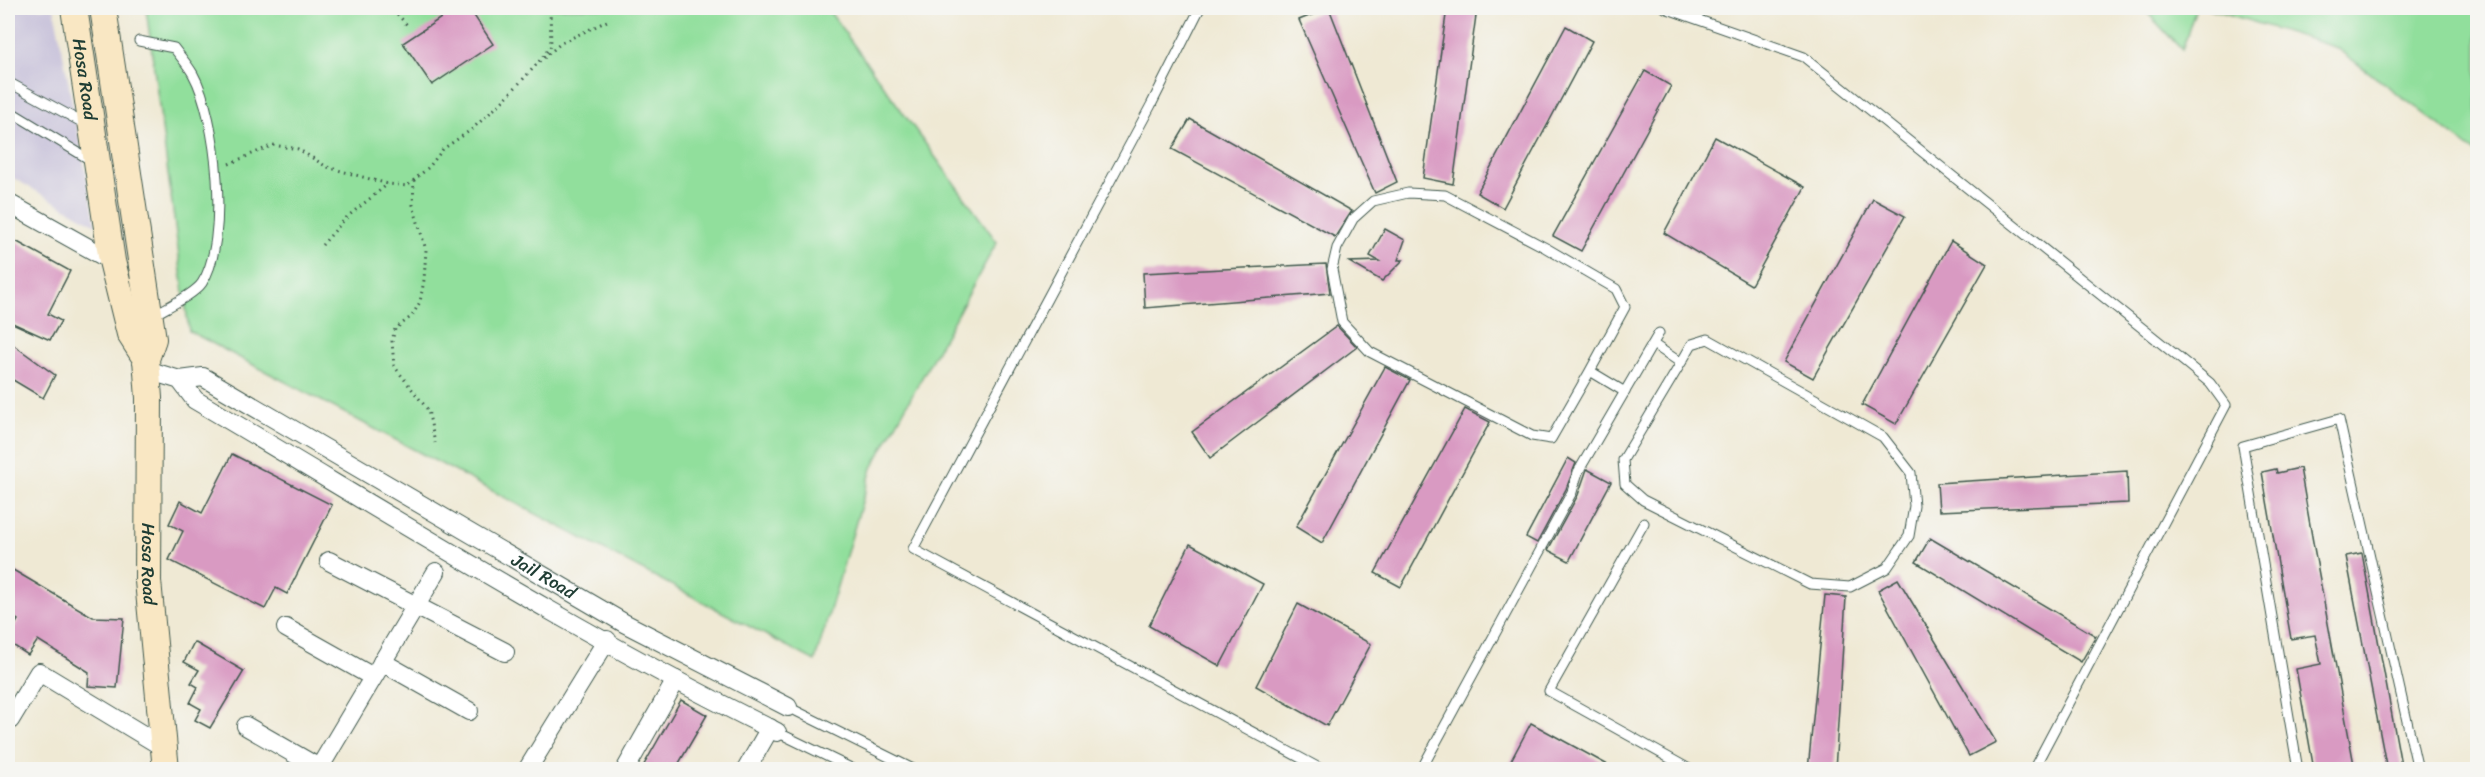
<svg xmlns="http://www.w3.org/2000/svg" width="2485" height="777" font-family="Sriracha,sans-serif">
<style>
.industrial{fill:#c6c0d9}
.green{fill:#91df9c;stroke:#588e68;stroke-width:1.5}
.building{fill:#d99ac2}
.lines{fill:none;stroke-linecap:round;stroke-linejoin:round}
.service-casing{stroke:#3e574c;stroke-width:11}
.minor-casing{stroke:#3e574c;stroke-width:20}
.secondary-casing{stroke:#3e574c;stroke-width:28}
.path{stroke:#3e574c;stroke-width:3;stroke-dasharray:1.5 4.5;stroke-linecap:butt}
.service{stroke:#fff;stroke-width:9}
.minor{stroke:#fff;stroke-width:18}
.secondary{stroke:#f9e7c3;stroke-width:26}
.labels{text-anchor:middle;stroke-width:4.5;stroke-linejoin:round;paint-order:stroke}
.street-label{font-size:18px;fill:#1f3d34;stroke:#f6f6f2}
</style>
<rect width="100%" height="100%" fill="#f6f6f2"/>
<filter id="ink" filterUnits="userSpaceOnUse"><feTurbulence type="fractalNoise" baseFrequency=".0167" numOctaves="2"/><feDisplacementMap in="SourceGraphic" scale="12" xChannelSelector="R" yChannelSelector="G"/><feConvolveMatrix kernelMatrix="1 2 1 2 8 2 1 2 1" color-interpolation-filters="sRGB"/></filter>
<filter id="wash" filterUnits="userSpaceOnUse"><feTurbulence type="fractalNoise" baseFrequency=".008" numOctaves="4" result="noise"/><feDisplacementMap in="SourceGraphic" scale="24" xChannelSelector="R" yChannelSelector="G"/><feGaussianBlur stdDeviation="1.35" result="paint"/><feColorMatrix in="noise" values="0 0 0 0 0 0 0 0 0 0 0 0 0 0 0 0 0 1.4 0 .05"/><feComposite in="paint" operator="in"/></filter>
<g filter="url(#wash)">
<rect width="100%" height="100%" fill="#efe9d4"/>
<polygon class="industrial" points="8,8 54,8 96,225 8,175"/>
<g class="green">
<polygon points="146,8 827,8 997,242 872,468 815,661 189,331"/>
<polygon points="2143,8 2196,8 2182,50"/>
<polygon points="2208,8 2477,8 2477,153 2335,47"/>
</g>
<g id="blocks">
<g class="building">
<polygon points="456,8 469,8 493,44 432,85 403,43"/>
<polygon points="1329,8 1397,182 1375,193 1299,20"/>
<polygon points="1447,8 1477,8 1453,184 1423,178"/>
<polygon points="1566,26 1592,41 1503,208 1477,193"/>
<polygon points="1645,71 1671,86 1581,251 1553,236"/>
<polygon points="1190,119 1352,211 1335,237 1172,149"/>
<polygon points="1715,137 1805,187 1751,285 1664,233"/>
<polygon points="1873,199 1905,216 1813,378 1784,362"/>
<polygon points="1385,229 1405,240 1398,260 1403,260 1382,281 1349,262 1379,261 1370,256"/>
<polygon points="12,239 70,271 48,314 61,321 50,340 8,321 8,247"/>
<polygon points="1951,241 1987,264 1896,424 1862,405"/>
<polygon points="1326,264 1330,293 1145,308 1143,273"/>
<polygon points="1337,326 1357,347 1210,458 1192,432"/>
<polygon points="8,341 55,375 43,398 8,377"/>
<polygon points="1385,367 1410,380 1322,543 1296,527"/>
<polygon points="1465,409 1490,422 1401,587 1375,573"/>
<polygon points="232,454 332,505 287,594 276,588 265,609 169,560 183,531 169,524 180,501 202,513"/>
<polygon points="1568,458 1576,463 1566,489 1537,543 1526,537"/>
<polygon points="2300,468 2313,542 2355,770 2314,770 2296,669 2321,664 2315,635 2291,639 2262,472 2276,469 2277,473"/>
<polygon points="1587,469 1611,482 1569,561 1548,550 1578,495"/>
<polygon points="2127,471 2128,503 1939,511 1937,483"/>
<polygon points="1930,538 2096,636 2081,662 1916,562"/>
<polygon points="1190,544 1263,584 1220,666 1149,626"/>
<polygon points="2362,553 2379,645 2402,770 2387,770 2346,556"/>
<polygon points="8,567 93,617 124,618 117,688 88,686 89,672 38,640 28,655 8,642 8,637 18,620 8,613"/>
<polygon points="1898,579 1996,742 1969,756 1878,590"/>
<polygon points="1825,595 1846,597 1835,770 1808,770"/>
<polygon points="1298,604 1371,644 1327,726 1256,686"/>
<polygon points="194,642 244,671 210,728 195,720 201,709 190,703 198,687 191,683 199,670 184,662"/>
<polygon points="681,700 707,715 675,770 641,770"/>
<polygon points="1531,723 1617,770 1506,770"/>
</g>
</g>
</g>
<g filter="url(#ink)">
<use href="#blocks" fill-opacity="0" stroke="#3e574c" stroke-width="1.5"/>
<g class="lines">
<g class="service-casing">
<g id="service">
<polyline points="1200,8 1151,105 913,549 1323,770"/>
<polyline points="1665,8 1804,57 2187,364 2210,383 2226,405 2033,770"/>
<path d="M139 41 174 48C180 56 188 65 193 74 217 117 230 241 202 283 194 295 165 308 152 316"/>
<polyline points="8,82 87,125"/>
<polyline points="8,110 92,161"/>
<polyline points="1653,344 1681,363 1692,344 1708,339 1883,437 1911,473 1914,506 1909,536 1887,568 1850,587 1810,584 1643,500 1625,484 1623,460 1681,363"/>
<polyline points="1590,371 1625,307 1616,289 1546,248 1445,195 1408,193 1373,201 1353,219 1337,248 1332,269 1342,322 1370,352 1532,436 1551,439 1590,371 1625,392"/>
<polyline points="1644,523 1549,691 1691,770"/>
<polyline points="788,707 915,770"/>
<polyline points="777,732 855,770"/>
<polyline points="1421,770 1572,492 1578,472 1659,333"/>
<polyline points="2298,770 2243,446 2339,419 2418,770"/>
</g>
</g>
<g class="minor-casing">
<g id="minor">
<polyline points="8,203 112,261"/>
<path d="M147 370 180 380 195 400C387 513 577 634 777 732"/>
<path id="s1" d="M180 380 203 377 624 623 788 707"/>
<polyline points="329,561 505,652"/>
<polyline points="286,628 373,677"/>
<polyline points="382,662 469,711"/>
<polyline points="8,719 10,720 39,672 163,747"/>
<polyline points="246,726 319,768"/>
<polyline points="318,770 436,572"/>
<polyline points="527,770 607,640"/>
<polyline points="625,770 676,680"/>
<polyline points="746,770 770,728"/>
</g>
</g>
<g class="secondary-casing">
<g id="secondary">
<path id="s2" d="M74 8 112 261 130 334 146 359"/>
<path id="s3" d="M103 8 153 339 146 359 149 398 148 581 166 770"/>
</g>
</g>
<g class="path">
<polyline points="397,8 398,15 409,27"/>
<polyline points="544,58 561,43 607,21"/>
<polyline points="229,164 273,145 298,149 327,167 388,184 407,186 429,167 443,149 471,130 501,103 538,63 551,46 550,8"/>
<polyline points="414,180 413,205 426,250 424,280 420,302 412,316 395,329 392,341 394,366 428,410 435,443"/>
<polyline points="322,245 347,217 388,184"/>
</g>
<use href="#service" class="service"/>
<use href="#minor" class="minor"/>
<use href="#secondary" class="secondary"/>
</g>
</g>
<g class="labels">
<g class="street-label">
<text dy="6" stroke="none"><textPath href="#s2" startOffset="72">Hosa Road</textPath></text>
<text dy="6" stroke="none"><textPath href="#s3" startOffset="561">Hosa Road</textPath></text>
<text dy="6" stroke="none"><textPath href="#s1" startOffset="418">Jail Road</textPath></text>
</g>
</g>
<rect width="2485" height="777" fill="none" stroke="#f6f6f2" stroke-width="30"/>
</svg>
